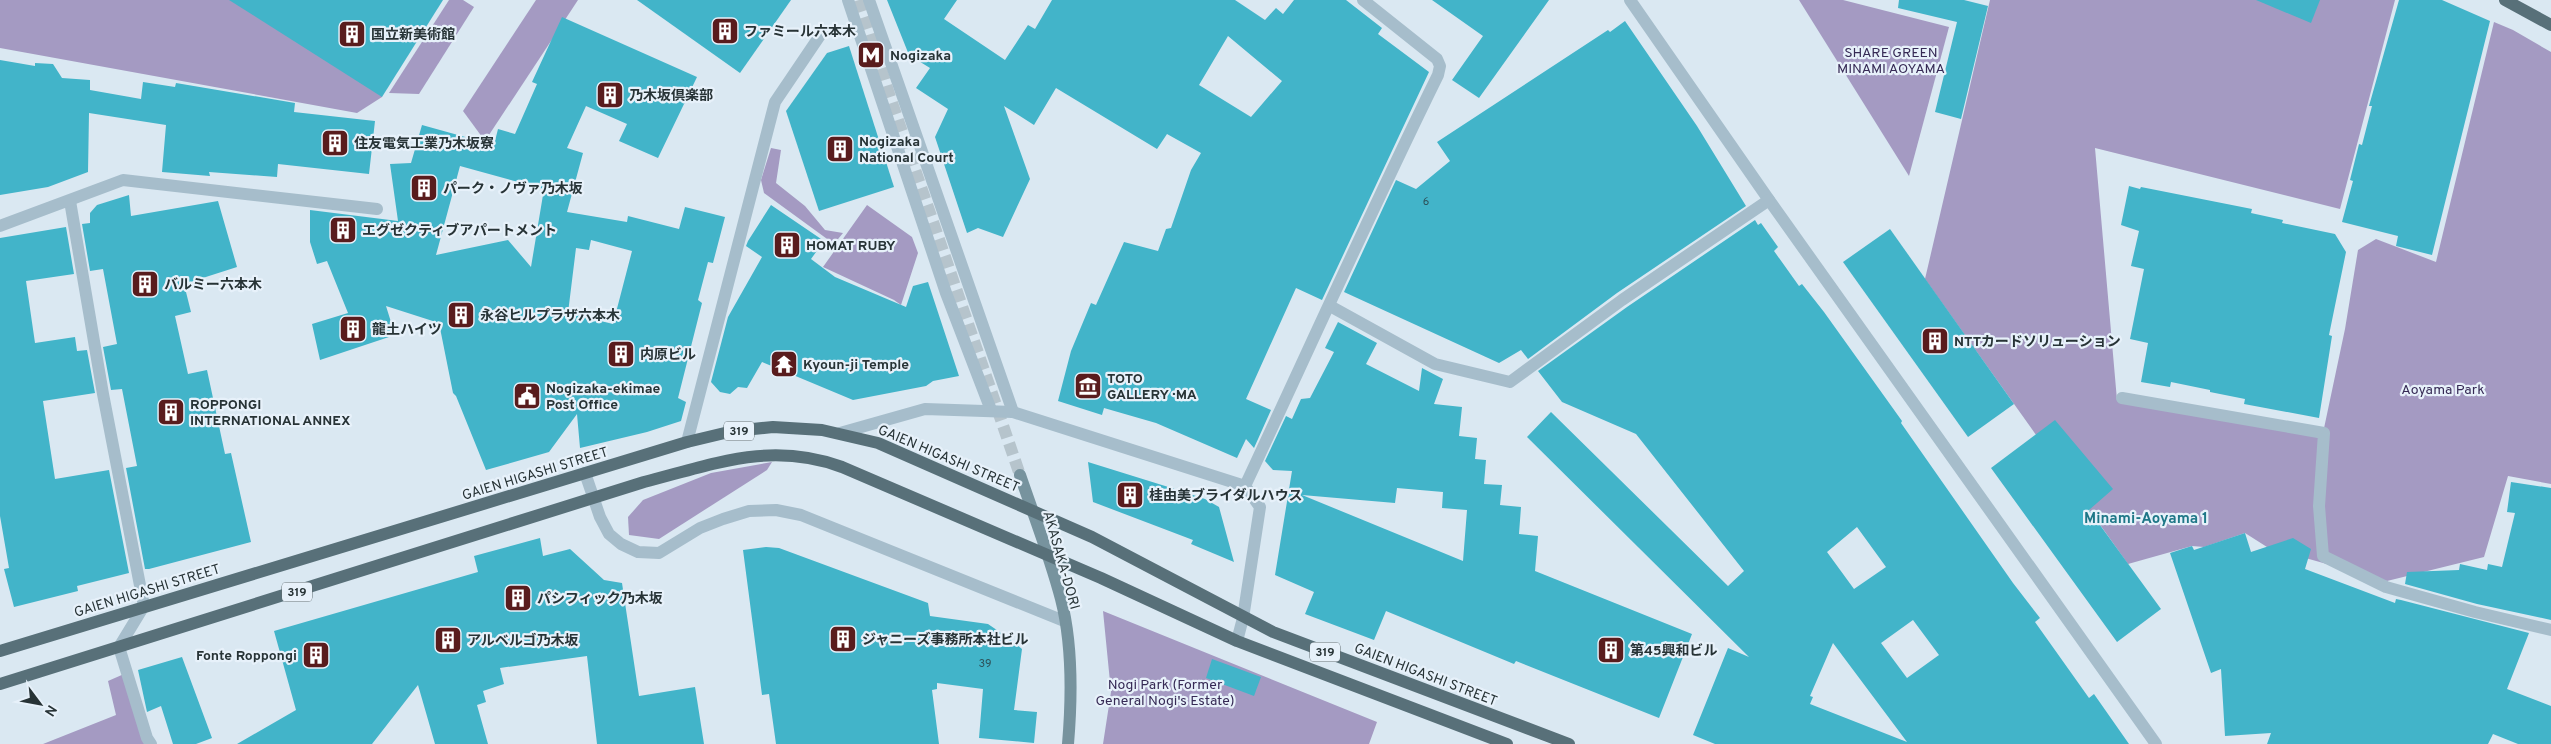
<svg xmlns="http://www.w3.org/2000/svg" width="2551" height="744" font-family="Overpass,'Noto Sans JP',sans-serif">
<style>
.green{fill:#a49ac2}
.building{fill:#42b4c9;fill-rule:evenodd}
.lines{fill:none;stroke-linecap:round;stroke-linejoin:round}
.secondary-tunnel{stroke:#b6c4cc;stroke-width:12;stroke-dasharray:12 6;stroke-linecap:butt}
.minor{stroke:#a6bdcb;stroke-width:12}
.tertiary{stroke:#a6bdcb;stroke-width:12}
.secondary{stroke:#77939e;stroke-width:12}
.primary{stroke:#587079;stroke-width:12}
.labels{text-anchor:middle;stroke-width:4.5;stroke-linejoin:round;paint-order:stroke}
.number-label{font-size:11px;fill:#2e535b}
.shield{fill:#e7f1fa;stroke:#616c71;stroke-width:1}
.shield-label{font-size:12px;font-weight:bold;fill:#273336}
.poi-label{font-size:14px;font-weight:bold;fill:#273336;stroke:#e7f1fa;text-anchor:start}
.park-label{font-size:14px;fill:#362a55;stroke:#e7f1fa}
.street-label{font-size:14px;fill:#273336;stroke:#e7f1fa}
.neighbourhood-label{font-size:15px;font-weight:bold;fill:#1e7787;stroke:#e7f1fa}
</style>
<rect width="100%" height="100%" fill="#dae8f2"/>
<g class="green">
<polygon points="0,0 374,0 382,97 357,113 0,48"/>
<polygon points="449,0 463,0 474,7 419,94 389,93"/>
<polygon points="536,0 578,0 485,141 463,111"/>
<polygon points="1799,0 1843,0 1949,27 1909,176"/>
<polygon points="1990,0 2395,0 2340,209 2095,148 2117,400 2323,433 2345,329 2358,250 2376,239 2436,262 2494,22 2513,30 2551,52 2551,484 2508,476 2484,557 2387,581 2267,547 2245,533 2204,547 2192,546 2128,564 1925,279"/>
<polygon points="771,148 781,150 776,183 805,206 825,230 843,233 834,244 764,193 761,180"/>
<polygon points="867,205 912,237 918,253 901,305 894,300 823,267"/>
<polygon points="772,462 767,470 659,539 629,535 628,517 643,500 711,473"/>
<polygon points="1103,611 1377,722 1369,744 1103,744 1111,692"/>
<polygon points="124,674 147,744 43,744 116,715 108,681"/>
</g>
<g class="building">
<polygon points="229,0 443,0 382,97"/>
<polygon points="637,0 791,0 740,73"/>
<path d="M887 0H957L944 19 1005 60 1028 25 1035 29 1052 0H1235L1265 20 1276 8 1283 14 1294 0H1346L1382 28 1378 34 1429 72 1322 300 1296 288 1246 399 1271 410 1254 448 1246 439 1237 458 1156 423 1104 408 1102 415 1058 401 1071 351 1091 303 1096 305 1124 242 1158 251 1166 229 1171 228 1191 170 1201 153 1167 134 1157 149 1056 88 1034 125 1004 106 1030 179 1003 237 978 228 967 233 935 137 948 109 916 88 930 68 909 55ZM1228 36 1282 81 1251 117 1199 85Z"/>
<polygon points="1432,0 1549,0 1479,98 1452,80 1483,36"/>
<polygon points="1899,0 1964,0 1988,6 1961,119 1935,112 1957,22 1898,8"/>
<polygon points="2256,0 2320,0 2311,23"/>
<polygon points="2399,0 2442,0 2490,21 2432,255 2396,246 2398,236 2342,222 2353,181 2350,180 2359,144 2362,145 2372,106 2369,106"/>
<path d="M562 17 697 77 658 158 619 141 627 124 586 106 567 148 583 153 567 212 627 222 628 216 679 229 685 207 725 217 713 263 708 262 698 300 702 303 678 398 686 402 681 421 647 432 580 448 577 414 549 452 486 470 456 396 453 393 439 323 386 306 395 335 320 360 312 324 348 313 327 261 317 264 310 242V210L398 221 390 164 411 163 422 125 494 145 498 129 515 134 537 84 532 82ZM460 166 544 189 531 267 508 240 436 255ZM591 240 632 251 613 324 568 313 576 248 589 250Z"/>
<polygon points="1625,21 1697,126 1746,206 1617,293 1528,359 1521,350 1499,363 1344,292 1396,180 1416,189 1450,161 1437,142 1608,30 1610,32"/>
<polygon points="849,46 894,187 819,211 786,111 827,53"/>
<polygon points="0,60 35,66 35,63 53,64 62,78 90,80 90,90 141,99 143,82 175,87 176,83 295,103 294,112 375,121 369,174 278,164 277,177 209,172 210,176 162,172 166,125 89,113 88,172 48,187 0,195"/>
<polygon points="2129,186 2140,189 2141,187 2252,209 2251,213 2283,220 2282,223 2335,234 2346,252 2329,335 2332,336 2319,418 2244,404 2245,399 2210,392 2210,390 2171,382 2170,387 2141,382 2148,343 2130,339 2144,269 2131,266 2139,231 2121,225"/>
<polygon points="129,195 131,216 218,201 237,267 184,284 191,312 175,316 188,374 207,370 225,454 231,453 251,542 149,569 145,569 126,468 137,466 122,389 111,390 103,347 117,344 103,269 90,271 82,224 90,223 90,213 97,205"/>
<polygon points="771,205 824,241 811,259 835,277 906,307 913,286 928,282 959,376 933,381 926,386 853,400 762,362 747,388 738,387 730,394 720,392 711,382 728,317 762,257 746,246 748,241"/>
<path d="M1755 220 1758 225 1761 223 1778 247 1774 251 1799 286 1802 284 1824 312 1902 421 1901 423 2013 583 2040 618 2035 622 2089 698 2094 694 2129 744H1715L1693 735 1728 648 1749 657 1527 437 1551 412 1728 586 1744 571 1636 434 1562 402 1538 371 1627 307ZM1857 527 1886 567 1854 589 1827 552ZM1913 620 1939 655 1907 678 1881 643ZM1833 643 1907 742 1810 704 1813 697 1810 696Z"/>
<polygon points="66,227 74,274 26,281 35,343 75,337 77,351 87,350 95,393 43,401 55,479 109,470 129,573 77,586 78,591 14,607 4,569 9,568 0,516 0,238"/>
<polygon points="1890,229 2014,404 1968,437 1843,262"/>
<path d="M1338 322 1377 343 1366 364 1419 391 1422 368 1443 379 1434 404 1462 407 1459 436 1477 438 1475 459 1486 460 1484 484 1502 485 1500 505 1521 507 1519 534 1538 536 1535 571 1692 634 1659 718 1516 661 1514 664 1386 611 1374 640 1305 614 1314 592 1275 575 1292 471 1273 470 1265 461 1286 416 1292 419 1301 399 1310 398 1334 352 1325 348ZM1397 488 1443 492 1442 508 1467 510 1463 561 1302 495 1395 503Z"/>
<polygon points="2055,420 2113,489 2089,510 2161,609 2117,642 1991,468"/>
<polygon points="1088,462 1178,490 1205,499 1219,507 1234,562 1191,544 1193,540 1093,502"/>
<polygon points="2511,482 2551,488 2551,620 2477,604 2405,584 2407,572 2459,570 2460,564 2487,570 2488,564 2502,567 2515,513 2507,512"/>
<polygon points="2245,533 2251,552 2293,538 2311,549 2305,569 2395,603 2396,599 2401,600 2529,633 2507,689 2551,706 2551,744 2518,744 2493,734 2488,744 2267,744 2271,733 2225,736 2221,669 2211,673 2170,553 2192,546 2194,550"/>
<polygon points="540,538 543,556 570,549 604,580 622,583 639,696 695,687 704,744 597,744 587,656 500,668 504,684 483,691 486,702 477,705 488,744 435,744 418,685 372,744 237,744 296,710 274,631 478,572 474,556"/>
<polygon points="766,547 779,548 928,603 930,616 988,624 1010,639 1022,649 1014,710 1037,712 1034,743 979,738 983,689 937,683 937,689 932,690 939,744 776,744 769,694 762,695 743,550"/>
<polygon points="182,657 212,738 196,744 173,744 161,706 147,712 138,670"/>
<polygon points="1212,659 1261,677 1254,696 1206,678"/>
</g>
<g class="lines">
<polyline class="secondary-tunnel" points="859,0 890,97 1020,475"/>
<g class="minor">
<polyline points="848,0 946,293 991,410"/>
<polyline points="869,0 1013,412"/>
<polyline points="1630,0 1769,200 2156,744"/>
<polyline points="70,201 103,394 144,606 119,647 147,738 151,744"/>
<polyline points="0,226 123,180 377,209"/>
<polyline points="1330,306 1435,364 1510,382 1622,300 1769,200"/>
<polyline points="2122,398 2324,433 2319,506 2323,556 2386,587 2475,612 2551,630"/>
<polyline points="687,442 775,102 823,31"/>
<path d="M1237 641 1243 618 1260 507 1245 486C1309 349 1371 211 1438 75L1440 66 1437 59 1363 0"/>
</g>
<g class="tertiary">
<polyline points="840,433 925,409 1013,412 1245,486"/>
<polyline points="585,473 600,517 609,534 621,544 638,552 659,553 700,528 723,519 749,511 776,510 801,515 1064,621"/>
</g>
<path class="secondary" d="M1020 475C1034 516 1050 557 1061 599 1073 646 1072 697 1068 744"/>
<g class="primary">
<polyline points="2505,0 2551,25"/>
<polyline points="0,651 687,442 733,431 773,427 822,430 878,443 1092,537 1273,632 1569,744"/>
<path d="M0 684 644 482C715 464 770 441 842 467L1101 578 1237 641 1507 744"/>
</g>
</g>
<defs>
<g id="building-square" transform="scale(1.4375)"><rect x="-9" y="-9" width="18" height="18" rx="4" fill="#591c1d" stroke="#e7f1fa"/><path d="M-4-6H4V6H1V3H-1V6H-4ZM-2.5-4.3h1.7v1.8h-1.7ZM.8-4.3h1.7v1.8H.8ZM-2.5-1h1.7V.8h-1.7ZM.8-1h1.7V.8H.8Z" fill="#fff"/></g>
<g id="metro-square" transform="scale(1.4375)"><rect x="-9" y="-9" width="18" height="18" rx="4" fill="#591c1d" stroke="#e7f1fa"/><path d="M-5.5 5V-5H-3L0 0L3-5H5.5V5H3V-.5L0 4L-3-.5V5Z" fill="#fff"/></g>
<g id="temple-square" transform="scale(1.4375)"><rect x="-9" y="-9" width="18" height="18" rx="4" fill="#591c1d" stroke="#e7f1fa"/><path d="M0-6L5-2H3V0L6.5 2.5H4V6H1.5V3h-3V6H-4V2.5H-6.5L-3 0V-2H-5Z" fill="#fff"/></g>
<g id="museum-square" transform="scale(1.4375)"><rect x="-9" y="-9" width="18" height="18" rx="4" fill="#591c1d" stroke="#e7f1fa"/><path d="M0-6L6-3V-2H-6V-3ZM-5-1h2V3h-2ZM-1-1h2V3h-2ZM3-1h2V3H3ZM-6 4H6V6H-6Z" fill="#fff"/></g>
<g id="civic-square" transform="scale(1.4375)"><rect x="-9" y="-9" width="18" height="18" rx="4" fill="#591c1d" stroke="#e7f1fa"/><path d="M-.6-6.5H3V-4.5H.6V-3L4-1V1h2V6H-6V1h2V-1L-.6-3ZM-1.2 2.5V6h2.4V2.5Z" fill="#fff"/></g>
</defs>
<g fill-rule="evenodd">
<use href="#building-square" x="725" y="31"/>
<use href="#building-square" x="352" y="34"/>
<use href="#metro-square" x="871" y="55"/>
<use href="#building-square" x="610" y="95"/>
<use href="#building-square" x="335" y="143"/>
<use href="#building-square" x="840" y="149"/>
<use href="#building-square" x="424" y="188"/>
<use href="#building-square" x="343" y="230"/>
<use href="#building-square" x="787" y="245"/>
<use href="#building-square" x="145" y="284"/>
<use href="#building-square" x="461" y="315"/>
<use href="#building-square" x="353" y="329"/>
<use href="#building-square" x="1935" y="341"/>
<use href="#building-square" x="621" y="354"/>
<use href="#temple-square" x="784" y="364"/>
<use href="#museum-square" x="1088" y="386"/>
<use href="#civic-square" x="527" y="396"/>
<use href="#building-square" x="171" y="412"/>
<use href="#building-square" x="1130" y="495"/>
<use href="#building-square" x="518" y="598"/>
<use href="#building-square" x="843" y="639"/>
<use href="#building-square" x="448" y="640"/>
<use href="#building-square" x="1611" y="650"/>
<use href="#building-square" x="316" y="655"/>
</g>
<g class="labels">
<g class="number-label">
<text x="1426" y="205">6</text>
<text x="985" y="667">39</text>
</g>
<g class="shield">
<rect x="724" y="421.5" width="30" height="19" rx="4"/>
<rect x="282" y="582.5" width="30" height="19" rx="4"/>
<rect x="1310" y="642.5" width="30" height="19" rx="4"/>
</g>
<g class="shield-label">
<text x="739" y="435">319</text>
<text x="297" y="596">319</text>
<text x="1325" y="656">319</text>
</g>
<g class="poi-label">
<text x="744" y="36">ファミール六本木</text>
<text x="371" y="39">国立新美術館</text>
<text x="890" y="60">Nogizaka</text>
<text x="629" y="100">乃木坂倶楽部</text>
<text x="859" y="146">Nogizaka<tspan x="859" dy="16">National Court</tspan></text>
<text x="354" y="148">住友電気工業乃木坂寮</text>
<text x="443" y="193">パーク・ノヴァ乃木坂</text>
<text x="362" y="235">エグゼクティブアパートメント</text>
<text x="806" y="250">HOMAT RUBY</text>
<text x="164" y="289">バルミー六本木</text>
<text x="480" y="320">永谷ヒルプラザ六本木</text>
<text x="372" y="334">龍土ハイツ</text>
<text x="1954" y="346">NTTカードソリューション</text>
<text x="640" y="359">内原ビル</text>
<text x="803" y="369">Kyoun-ji Temple</text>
<text x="1107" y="383">TOTO<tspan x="1107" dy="16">GALLERY · MA</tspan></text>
<text x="546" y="393">Nogizaka-ekimae<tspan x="546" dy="16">Post Office</tspan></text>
<text x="190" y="409">ROPPONGI<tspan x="190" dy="16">INTERNATIONAL ANNEX</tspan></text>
<text x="1149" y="500">桂由美ブライダルハウス</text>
<text x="537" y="603">パシフィック乃木坂</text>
<text x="862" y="644">ジャニーズ事務所本社ビル</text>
<text x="467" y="645">アルベルゴ乃木坂</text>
<text x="1630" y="655">第45興和ビル</text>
<text x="297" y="660" text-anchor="end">Fonte Roppongi</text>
</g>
<g class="park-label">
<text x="1891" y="57">SHARE GREEN<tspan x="1891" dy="16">MINAMI AOYAMA</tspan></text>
<text x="2443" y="394">Aoyama Park</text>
<text x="1165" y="689">Nogi Park (Former<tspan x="1165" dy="16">General Nogi's Estate)</tspan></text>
</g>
<g class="street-label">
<text transform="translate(949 458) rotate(23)" y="5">GAIEN HIGASHI STREET</text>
<text transform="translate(535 473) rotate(-17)" y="5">GAIEN HIGASHI STREET</text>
<text transform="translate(1062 560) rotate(74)" y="5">AKASAKA-DORI</text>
<text transform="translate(147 590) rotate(-17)" y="5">GAIEN HIGASHI STREET</text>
<text transform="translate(1426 674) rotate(21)" y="5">GAIEN HIGASHI STREET</text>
</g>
<g class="neighbourhood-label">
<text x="2146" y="523">Minami-Aoyama 1</text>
</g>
</g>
<g transform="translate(40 704) rotate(122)" stroke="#e7f1fa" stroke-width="4" paint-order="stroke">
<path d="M0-4L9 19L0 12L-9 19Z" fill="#273336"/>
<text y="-8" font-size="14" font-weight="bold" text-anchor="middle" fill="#273336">N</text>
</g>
</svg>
